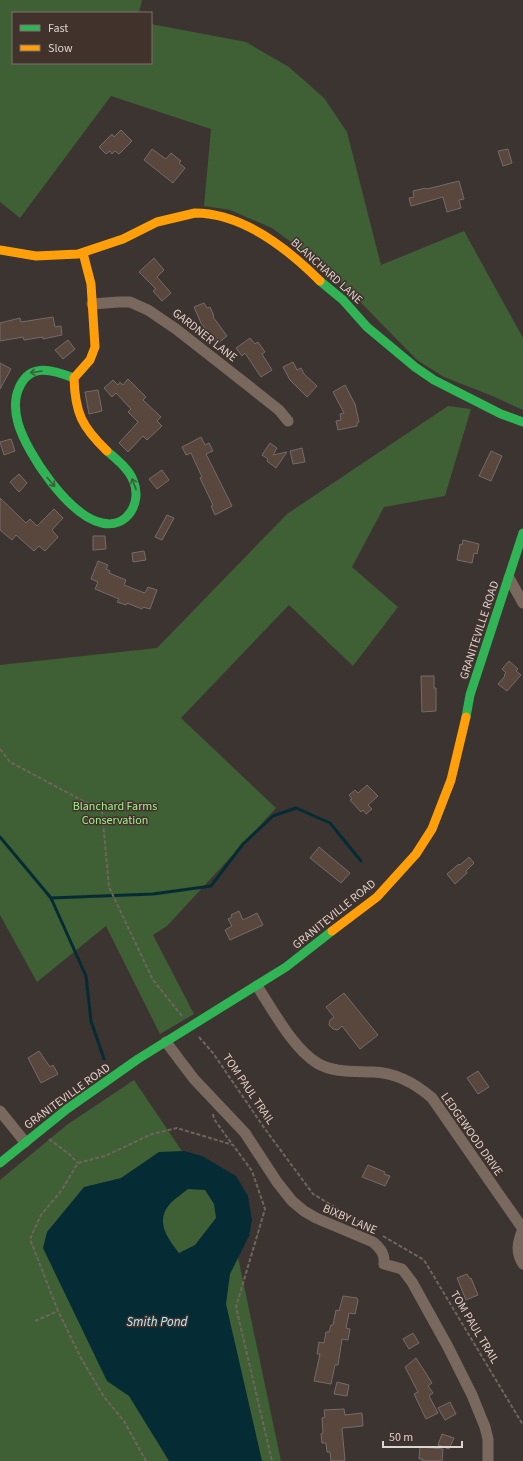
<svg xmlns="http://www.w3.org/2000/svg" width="523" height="1461" font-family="'Source Sans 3',sans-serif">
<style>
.green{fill:#3f5f34}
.water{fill:#052c34;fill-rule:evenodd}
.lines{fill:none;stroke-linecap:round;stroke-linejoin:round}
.stream{stroke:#052c34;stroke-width:3}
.building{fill:#59463d;stroke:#736c69}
.path{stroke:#70645e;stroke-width:2;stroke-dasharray:4 2;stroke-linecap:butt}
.street{stroke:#78685d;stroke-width:11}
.fast{stroke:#30b455;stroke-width:9}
.slow{stroke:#ff9f0a;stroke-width:9}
.oneway{stroke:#3b603a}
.labels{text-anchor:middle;stroke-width:3;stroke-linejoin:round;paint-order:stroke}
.street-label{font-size:12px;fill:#ddd3d0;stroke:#41322c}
.park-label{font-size:12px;fill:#a1ee8c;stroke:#41322c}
.water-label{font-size:13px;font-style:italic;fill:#b8efff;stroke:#41322c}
</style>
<rect width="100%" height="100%" fill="#3c3431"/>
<g class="green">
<polygon points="0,0 142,0 139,13 13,13 13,63 151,63 151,24 246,42 289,67 324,98 347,132 381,265 464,231 523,338 523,410 490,395 444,377 417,360 328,269 272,228 230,210 204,206 211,129 111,96 20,218 0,202"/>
<polygon points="448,406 471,409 445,496 384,507 352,567 398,607 353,666 289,605 181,718 276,808 167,926 153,935 194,1014 160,1034 106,926 37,982 0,915 0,665 157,648 287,514"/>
<polygon points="134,1080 231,1224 281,1461 0,1461 0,1180 68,1124"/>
</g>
<path class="water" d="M184 1151 202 1156 236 1176 248 1196 252 1220 249 1236 230 1274 226 1304 262 1461H169L129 1396 107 1381 43 1248 47 1232 84 1187 121 1178 159 1152ZM188 1189 205 1190 214 1204 216 1218 195 1245 179 1253C168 1239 155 1222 169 1205 174 1199 182 1194 188 1189Z"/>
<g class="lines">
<g class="stream">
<polyline points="0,837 51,898 86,976 91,1021 104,1059"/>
<polyline points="51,898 153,894 211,886 243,844 273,816 296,808 330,823 361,861"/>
</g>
</g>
<g class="building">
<polygon points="121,130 132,141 119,154 115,151 112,154 110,151 106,154 99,147 112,134 114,137"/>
<polygon points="152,149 166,159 171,153 181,161 179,163 185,168 173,183 144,160"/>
<polygon points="508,149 512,163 503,166 498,151"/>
<polygon points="459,181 464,199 459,200 461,208 447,212 443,197 411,206 409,198 414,197 413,191 426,188 427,189"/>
<polygon points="154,258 164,270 157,277 171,293 162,301 153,291 156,289 139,272"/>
<polygon points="204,303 207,308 210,307 214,316 213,317 227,336 217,344 201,323 194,307"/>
<polygon points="53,317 55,327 61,326 62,335 43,339 43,337 24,340 23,337 0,341 0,323 20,318 21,322"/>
<polygon points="250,338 255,344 258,342 265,352 262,354 272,370 261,377 245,353 242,356 236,348"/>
<polygon points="68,340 75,349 63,359 55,350"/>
<polygon points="293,362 297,370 301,368 304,374 317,386 307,397 290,380 283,367"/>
<polygon points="0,363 11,369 0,389"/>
<polygon points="128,379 146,397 143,400 161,417 157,421 162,426 147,440 143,436 128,452 119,443 138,422 128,412 131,409 116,393 112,397 104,388 113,380 118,385 120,382 123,385"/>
<polygon points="345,385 355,404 359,422 357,423 357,426 338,430 336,421 341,420 340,414 344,413 333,392"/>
<polygon points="98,390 102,411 89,414 85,392"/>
<polygon points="201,437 205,445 209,443 213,451 206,454 232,506 215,515 211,506 213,505 200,478 202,477 191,453 186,455 182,447"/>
<polygon points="11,439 15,451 4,455 0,442"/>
<polygon points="270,443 277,448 273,455 287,452 276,468 267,461 268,459 262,455"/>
<polygon points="302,448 305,462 293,464 290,451"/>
<polygon points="491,451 502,456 491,481 479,476"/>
<polygon points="162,470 169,480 157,489 149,479"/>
<polygon points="19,474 27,483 19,492 10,482"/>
<polygon points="0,498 26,523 30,519 37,526 54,509 63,518 52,530 58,537 45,551 39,546 34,551 16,535 12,540 0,530"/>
<polygon points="167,515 174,518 162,540 155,537"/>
<polygon points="93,536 105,536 106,549 93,550"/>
<polygon points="463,540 479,544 477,554 474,553 472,563 457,560 460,544 462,545"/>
<polygon points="144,551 146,560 133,562 132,553"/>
<polygon points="98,561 108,565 106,569 110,571 109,573 126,580 124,585 142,592 145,593 148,587 157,590 150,609 143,607 142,609 127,603 126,605 117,602 119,599 95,589 98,582 91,579"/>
<polygon points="509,661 518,669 516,671 521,675 507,691 498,684 505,676 504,675 506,673 502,669"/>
<polygon points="421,676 434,676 434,688 436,688 436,711 422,712"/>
<polygon points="367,785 378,796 368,805 372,809 366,814 363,810 361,812 350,800 352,799 349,795 355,790 358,793"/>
<polygon points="319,847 350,873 341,883 310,858"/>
<polygon points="469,857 474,863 466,871 467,873 455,884 447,874 459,864 460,865"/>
<polygon points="239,911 243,920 257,913 263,925 230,940 225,930 232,926 228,919 232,917 231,915"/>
<polygon points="344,993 378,1035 360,1049 342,1026 338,1030 333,1029 329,1025 330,1020 334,1017 326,1007"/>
<polygon points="39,1051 50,1067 53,1065 58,1074 41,1083 28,1058"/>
<polygon points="478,1071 489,1087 478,1094 467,1078"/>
<polygon points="368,1165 385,1172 384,1174 390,1176 385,1186 362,1177"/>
<polygon points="467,1274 470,1279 471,1278 478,1295 466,1300 457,1278"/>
<polygon points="343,1296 357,1298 358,1301 355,1314 349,1313 346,1328 350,1329 348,1340 342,1339 338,1365 335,1365 331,1384 314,1381 320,1354 317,1354 319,1342 324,1343 326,1332 329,1332 331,1325 333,1325 336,1310 339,1311"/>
<polygon points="413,1333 419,1343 409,1349 403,1339"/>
<polygon points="416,1358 432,1383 428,1386 433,1393 429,1396 438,1413 426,1419 414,1394 418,1392 405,1367"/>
<polygon points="337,1382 349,1385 347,1396 334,1394"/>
<polygon points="450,1402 456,1414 445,1420 438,1408"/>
<polygon points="344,1409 345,1415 362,1413 363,1426 342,1428 345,1461 331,1461 330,1452 327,1452 326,1443 322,1443 321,1434 323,1433 322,1418 325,1417 324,1410"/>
<polygon points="442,1434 454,1438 449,1449 438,1445"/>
<polygon points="420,1447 443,1449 442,1461 422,1461 423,1459 419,1459"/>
</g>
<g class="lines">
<g class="path">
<polyline points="0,749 10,762 102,811 109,887 153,980 182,1016"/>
<polyline points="199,1037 213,1053 265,1129 313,1194 370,1228"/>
<polyline points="213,1114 214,1119 232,1144"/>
<polyline points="49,1139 69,1154 78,1163"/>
<polyline points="383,1236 424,1260 523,1425"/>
<polyline points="35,1321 58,1311"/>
<polyline points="146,1461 124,1421 104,1397 81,1358 58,1311 30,1239 41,1215 61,1191 78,1163 105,1156 152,1134 177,1128 233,1145 252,1171 265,1209 236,1307 272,1461"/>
</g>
<g class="street">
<polyline points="92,304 119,302 130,302 148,310 176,329 222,365 279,410 288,421"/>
<polyline points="509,578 523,603"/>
<path d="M257 986C273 1010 292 1047 317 1063 333 1073 356 1071 374 1072 396 1073 416 1084 432 1098L523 1229"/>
<path d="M166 1042 194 1079 245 1133 277 1182 292 1201 304 1211 316 1218 373 1242C381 1249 385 1254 384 1264L402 1269 412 1282 448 1347 472 1395 485 1427 488 1439V1461"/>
<polyline points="0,1111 25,1142"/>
<path d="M523 1229C518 1241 515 1252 523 1264"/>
</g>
<g class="fast">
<polyline points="320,281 343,300 367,327 415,367 434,380 501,414 523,422"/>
<path d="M74 378C53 370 30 362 19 388 14 399 15 412 18 423 27 454 69 516 102 523 127 529 143 502 133 480 128 468 116 459 107 451"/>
<polyline points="466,717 470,695 523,533"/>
<polyline points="0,1163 67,1109 138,1059 286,967 332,931"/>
</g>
<g class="slow">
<path d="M0 250 36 256 78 254 123 239 157 222 195 213C242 213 288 249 320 281"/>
<path d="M83 253 91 284 95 347 90 360 74 378C75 413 82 427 107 451"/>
<polyline points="332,931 377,897 416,854 432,829 451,780 466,717"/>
</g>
</g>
<defs><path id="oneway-shaft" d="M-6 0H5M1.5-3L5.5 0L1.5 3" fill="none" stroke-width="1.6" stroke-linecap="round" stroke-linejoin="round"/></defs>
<g class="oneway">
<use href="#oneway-shaft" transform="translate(36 372) rotate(171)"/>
<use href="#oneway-shaft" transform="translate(51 482) rotate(49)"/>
<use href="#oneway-shaft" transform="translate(134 484) rotate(-110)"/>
</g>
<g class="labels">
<g class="street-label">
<text transform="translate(327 271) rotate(42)" y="4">BLANCHARD LANE</text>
<text transform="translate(205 335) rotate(38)" y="4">GARDNER LANE</text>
<text transform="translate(479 630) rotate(-72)" y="4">GRANITEVILLE ROAD</text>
<text transform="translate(334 914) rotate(-39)" y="4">GRANITEVILLE ROAD</text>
<text transform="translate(249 1089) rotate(56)" y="4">TOM PAUL TRAIL</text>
<text transform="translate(67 1096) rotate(-36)" y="4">GRANITEVILLE ROAD</text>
<text transform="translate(472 1134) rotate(55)" y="4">LEDGEWOOD DRIVE</text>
<text transform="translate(350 1219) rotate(24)" y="4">BIXBY LANE</text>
<text transform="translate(475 1327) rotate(59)" y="4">TOM PAUL TRAIL</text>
</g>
<g class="park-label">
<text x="115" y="810">Blanchard Farms<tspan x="115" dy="14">Conservation</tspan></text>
</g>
<g class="water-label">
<text x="157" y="1326">Smith Pond</text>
</g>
</g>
<rect x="12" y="12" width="140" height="52" fill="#41322c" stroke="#7f726e"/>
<rect x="20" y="25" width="20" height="6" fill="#30b455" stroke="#7f726e"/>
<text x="48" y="32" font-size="12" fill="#ddd3d0">Fast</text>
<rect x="20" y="45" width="20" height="6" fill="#ff9f0a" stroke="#7f726e"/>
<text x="48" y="52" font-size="12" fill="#ddd3d0">Slow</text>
<path d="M383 1441v6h79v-6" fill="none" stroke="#ddd3d0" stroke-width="2"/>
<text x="389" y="1441" font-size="12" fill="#ddd3d0" stroke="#41322c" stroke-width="3" paint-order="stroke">50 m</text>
</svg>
